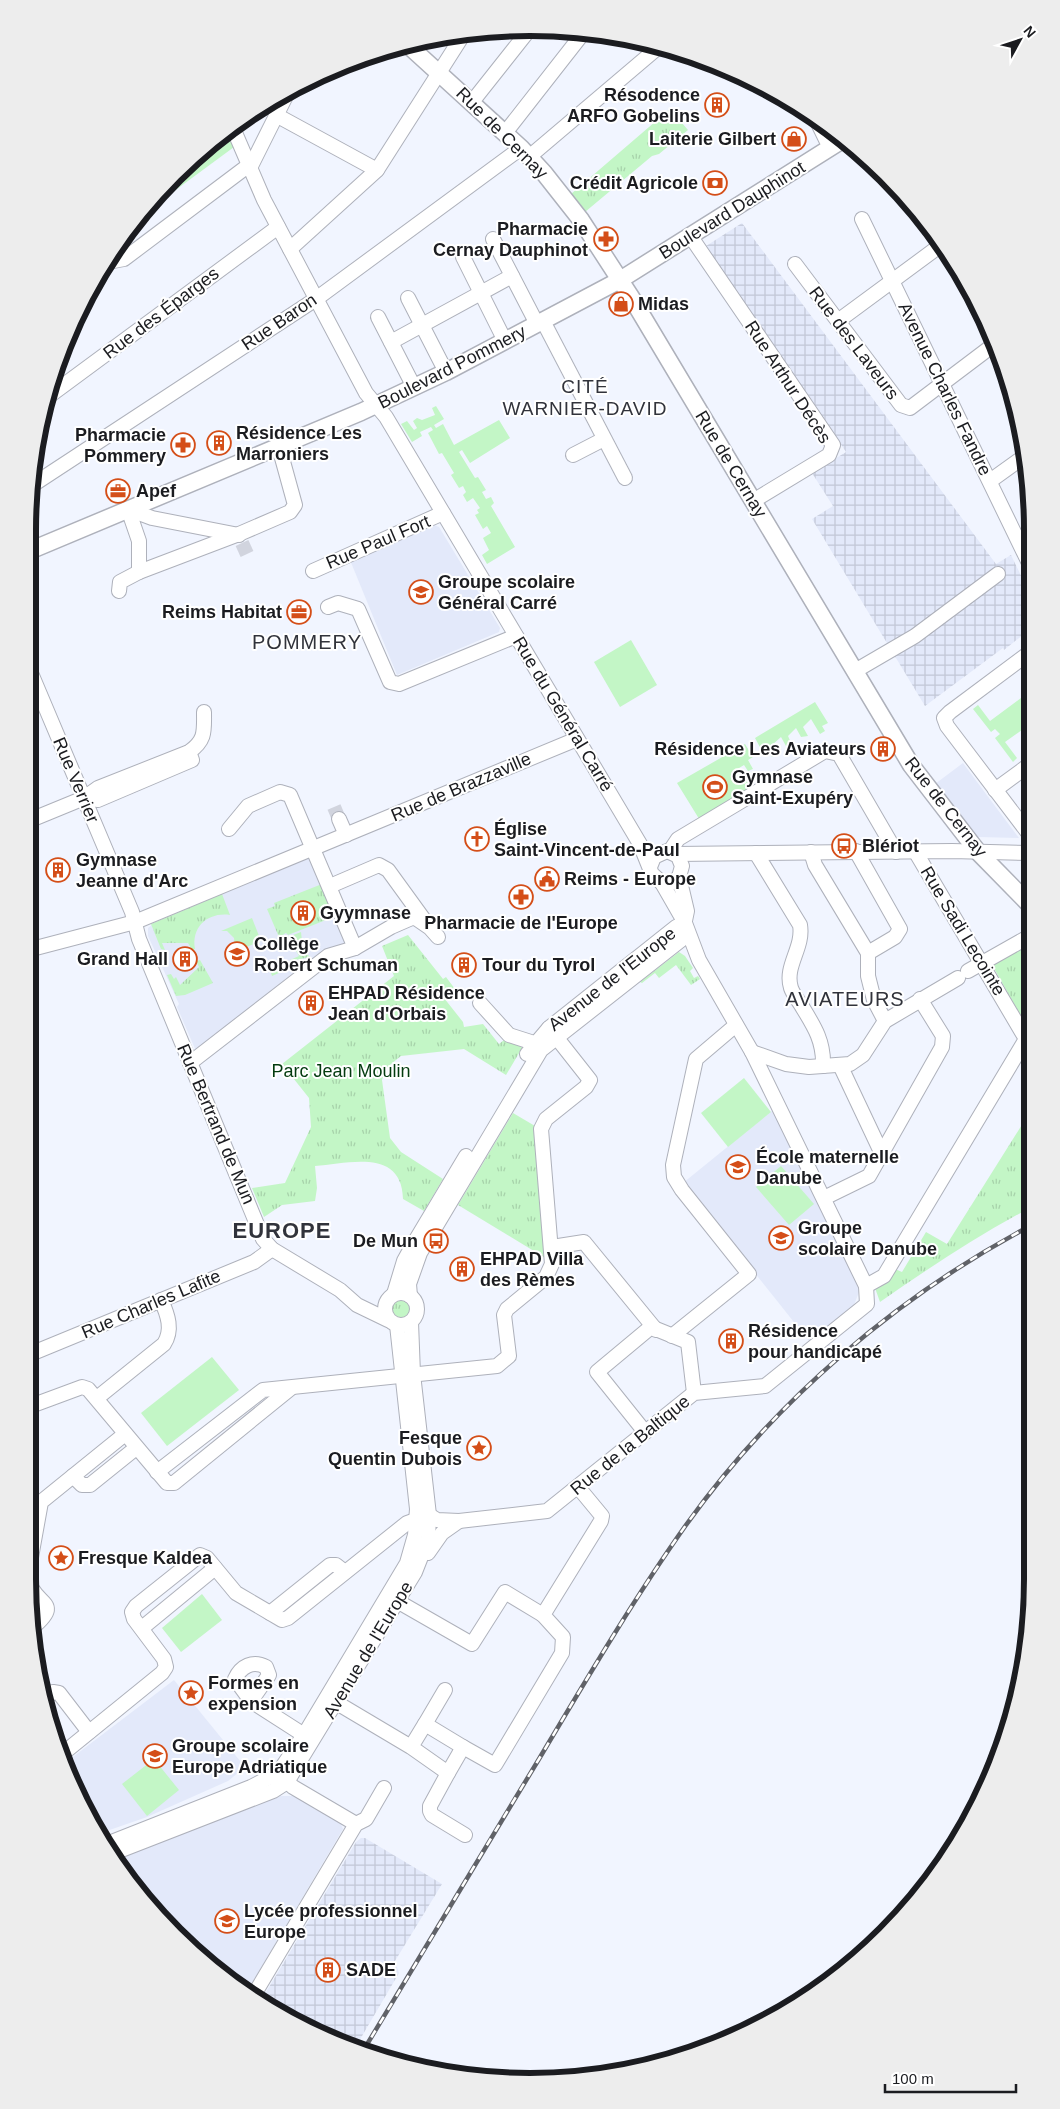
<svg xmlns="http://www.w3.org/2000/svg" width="1060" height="2109" font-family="Helvetica,sans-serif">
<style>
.built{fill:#e3e9fa}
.industrial{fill:url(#industrial-grid)}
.grass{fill:url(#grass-tufts)}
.garden{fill:#c3f6c6}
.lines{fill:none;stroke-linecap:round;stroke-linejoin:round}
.minor-tunnel{stroke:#d1d4de;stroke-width:14;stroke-dasharray:14 7;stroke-linecap:butt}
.minor-casing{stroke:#aeb1bb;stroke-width:16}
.major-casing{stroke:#aeb1bb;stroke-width:19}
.minor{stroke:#fff;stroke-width:14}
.major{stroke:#fff;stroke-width:16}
.rail-casing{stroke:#606268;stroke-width:4.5}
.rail{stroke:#fff;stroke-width:2.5;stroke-dasharray:8;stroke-linecap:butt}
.labels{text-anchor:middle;stroke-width:4;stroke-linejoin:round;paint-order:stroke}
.poi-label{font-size:18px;font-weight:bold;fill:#1b1c20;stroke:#fff;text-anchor:start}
.street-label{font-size:18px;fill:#1b1c20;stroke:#fff}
.park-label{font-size:18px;fill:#033b0f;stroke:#fff}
.neighbourhood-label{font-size:19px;letter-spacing:1px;fill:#31333b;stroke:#fff}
.quarter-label{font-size:20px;letter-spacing:1px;fill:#31333b;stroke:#fff}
.district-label{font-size:22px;font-weight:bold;letter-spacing:1px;fill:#31333b;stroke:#fff}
.rim{fill:none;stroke:#1b1c20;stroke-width:6}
</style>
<defs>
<pattern id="industrial-grid" width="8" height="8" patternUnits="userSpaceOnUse" patternTransform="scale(1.25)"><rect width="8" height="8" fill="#e3e9fa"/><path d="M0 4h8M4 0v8" fill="none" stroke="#c2c7d6"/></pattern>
<pattern id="grass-tufts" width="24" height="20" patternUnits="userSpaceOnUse" patternTransform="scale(1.25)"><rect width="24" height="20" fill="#c3f6c6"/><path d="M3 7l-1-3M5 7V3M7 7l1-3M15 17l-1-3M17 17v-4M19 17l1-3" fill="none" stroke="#a7d2aa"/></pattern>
</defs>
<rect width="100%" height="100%" fill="#f1f5ff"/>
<g class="built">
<polygon points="434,525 439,527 500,628 499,632 397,675 350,560"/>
<polygon points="963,763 986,794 1019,838 978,837 935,784"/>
<polygon points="310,857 349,941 310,959 196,1051 177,1007 179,1004 148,936 148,928 154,923"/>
<polygon points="773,1110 857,1284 859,1292 854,1305 809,1341 683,1183"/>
<polygon points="174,1680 245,1767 228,1781 147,1817 98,1834 65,1763"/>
<polygon points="280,1796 293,1796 301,1800 341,1824 343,1829 246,1993 198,1957 132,1885 115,1860"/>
</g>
<g class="industrial">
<polygon points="742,223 996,564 1011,555 1029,592 1029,630 1004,650 1003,648 925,706 812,519 833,506 812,473 846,452 706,246"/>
<polygon points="361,1838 365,1838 442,1884 395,1961 399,1973 355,2048 337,2043 260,2002 356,1842"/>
</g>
<g class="grass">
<polygon points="670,109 688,130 659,154 652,156 585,212 571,194"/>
<polygon points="322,884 336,916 288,935 286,933 279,937 267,909 275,906 274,903"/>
<path d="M222 894 230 915C209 912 191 926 195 949L192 950 188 943H162L165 950 161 949 151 924Z"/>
<polygon points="252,918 261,941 230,954 235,948 234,938 227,931 221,931"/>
<polygon points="301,932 303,950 310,957 295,960 297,965 272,976 271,973 292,964 290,960 299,956 288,937"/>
<path d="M408 935 443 979 446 977 455 989 444 998 463 1022 464 1027 483 1024 499 1044 504 1040 521 1044 522 1048 506 1075 464 1049 401 1056 386 1068 382 1080 390 1138 401 1152 443 1179 424 1211 403 1199C402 1148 349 1163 315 1166L317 1188 315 1201 282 1205 264 1217 252 1188 285 1183 311 1127 309 1098 282 1064 394 976 382 946Z"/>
<polygon points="1030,943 1030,1022 1025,1023 992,965"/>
<polygon points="679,952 685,956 693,968 690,971 694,978 698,976 700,979 691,985 676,965 659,978 655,973 642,983 640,982"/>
<polygon points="200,960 213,983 185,995 176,996 167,975 171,974 174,979 176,977 180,985 199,967 196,961"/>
<path d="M1030 1112V1208C978 1235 929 1268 880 1302L875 1288 895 1269 902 1272 926 1232 947 1244Z"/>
<polygon points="513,1113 535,1126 547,1259 458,1205"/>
<circle cx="401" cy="1309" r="11"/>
</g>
<g class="garden">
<polygon points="228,131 234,147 135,220 198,152"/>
<polygon points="436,406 444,419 434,425 436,428 443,424 454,445 499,420 510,438 470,463 462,450 459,452 475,478 478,477 486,490 482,492 486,499 491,497 494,503 491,506 515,547 487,564 482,555 489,550 483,538 491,533 487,526 483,529 475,515 479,513 477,510 480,508 473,498 467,502 463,495 466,492 463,486 459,488 451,475 454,473 442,453 439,454 428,433 433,430 431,427 420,432 422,436 412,442 401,424 407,421 414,430 417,428 413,421 417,418 422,420 435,415 432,408"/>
<polygon points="631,640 657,685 620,707 594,662"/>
<polygon points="1029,692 1029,725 1005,742 1017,758 1013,762 995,738 1000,734 995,729 991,732 973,709 978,705 990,721"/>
<polygon points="815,702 828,723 822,726 825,731 820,734 811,719 803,727 808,736 801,737 796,728 788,736 792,745 786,746 781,737 772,745 777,754 772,757 767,749 762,751 755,738"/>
<polygon points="745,744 753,757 748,760 753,769 748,771 744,765 739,768 752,790 701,822 677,783"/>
<polygon points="744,1078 771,1112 728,1147 701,1113"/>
<polygon points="781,1166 814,1204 789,1225 756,1187"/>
<polygon points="212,1357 239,1390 167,1446 141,1413"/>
<polygon points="202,1594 222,1620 181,1652 162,1628"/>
<polygon points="154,1759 179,1790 147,1816 122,1784"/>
</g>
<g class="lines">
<g class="minor-tunnel">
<polyline points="242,543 247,554"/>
<polyline points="334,807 339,819"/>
</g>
<g class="minor-casing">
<g id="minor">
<polyline points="472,102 529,30"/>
<polyline points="276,115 377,170"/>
<polyline points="816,119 830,148"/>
<polyline points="233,128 264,200 366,393 386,417 640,844 652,874 662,883 673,882 679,877 682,866 678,856 667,851 654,857 650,867"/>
<polyline points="505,133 584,32"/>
<polyline points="529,157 661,45"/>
<polyline points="250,168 289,90"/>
<polyline points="862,219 1028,561"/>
<polyline points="691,237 833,445 829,455 753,501"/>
<polyline points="493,239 537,324"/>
<polyline points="290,249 377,170 465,32"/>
<polyline points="463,257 505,341"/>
<polyline points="108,262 124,259 249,165"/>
<polyline points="795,264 901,405 910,408 996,343"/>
<polyline points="408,298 446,372"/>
<polyline points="378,317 414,387"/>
<polyline points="543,321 625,478"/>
<polyline points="838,321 941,245"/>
<polyline points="391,342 512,276"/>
<polyline points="45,399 278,227"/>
<polyline points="573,455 604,439"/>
<polyline points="990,481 1026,455"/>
<polyline points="31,486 316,299 521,148"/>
<polyline points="313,571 443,513"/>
<polyline points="139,572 139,541 128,509 152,518 239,535"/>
<polyline points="119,591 120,582 139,572 239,534 290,512 295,505 279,447"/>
<polyline points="328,607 338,603 358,609 390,682 399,684 516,636"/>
<polyline points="1029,653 950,712 944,718 947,726 1029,834"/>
<polyline points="28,666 132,912 139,939 263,1239 272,1249 340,1290 357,1305 388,1320"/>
<polyline points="855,671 915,636 998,574"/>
<polyline points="995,790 1029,765"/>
<polyline points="84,798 98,800 192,760 189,752"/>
<polyline points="339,819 346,835"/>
<path d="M28 821 84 798 98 788 189 752C206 740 204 731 204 712"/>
<polyline points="229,829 248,806 280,792 290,795 355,948"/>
<polyline points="670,851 678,839 825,751 839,754 896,852"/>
<polyline points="856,851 900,929 895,937 868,953"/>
<polyline points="811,852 815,865 868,953 868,976 874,1000 885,1021"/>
<path d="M756 853 800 925C804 948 784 966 791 988 793 994 798 1000 801 1005 814 1026 824 1041 823 1066"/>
<polyline points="676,854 952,851 1029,853"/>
<polyline points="330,886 379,865 388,870 425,921"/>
<polyline points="28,950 135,922 577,739"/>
<polyline points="968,971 1030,936"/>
<polyline points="480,1003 509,1035 534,1043"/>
<polyline points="752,1052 786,1064 809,1067 850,1064 863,1055 885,1021 958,978"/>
<polyline points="527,1054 549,1028 676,927 685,923"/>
<polyline points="190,1063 328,956 355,948 391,927 414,917 430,928 438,937"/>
<polyline points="840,1065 882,1154"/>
<polyline points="824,1198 869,1176 942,1047 943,1036 920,999"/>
<polyline points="552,1247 584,1242 656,1330"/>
<polyline points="866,1286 884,1276 1026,1039 915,851"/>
<circle cx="401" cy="1309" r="16"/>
<polyline points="394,1294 404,1261 414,1243 466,1156"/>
<polyline points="410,1296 409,1284 420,1253 541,1050 681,940 687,911 679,877"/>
<polyline points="672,1336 749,1274 682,1190 674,1177 673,1165 696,1059 736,1025"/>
<polyline points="28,1355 254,1262 272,1249"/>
<path d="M97 1398 164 1344C173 1330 168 1315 161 1300"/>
<polyline points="28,1407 82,1387 88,1389 167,1483 174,1483 291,1388"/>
<polyline points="645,1432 597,1372 651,1327 688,1342 694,1393"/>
<polyline points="157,1472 263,1390 497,1366 509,1356 504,1315 507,1309 546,1277 552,1264 541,1129 546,1119 586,1087 590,1080 549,1028"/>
<polyline points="73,1476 82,1485 90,1485 136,1448"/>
<polyline points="428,1553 442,1533 459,1521"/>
<polyline points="28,1574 41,1502 125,1434"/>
<path d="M28 1579C34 1606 65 1601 32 1628"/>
<polyline points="397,1601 472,1644 505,1592 543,1615"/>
<polyline points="270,1613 330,1565 336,1565 345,1572"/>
<polyline points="142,1628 215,1568"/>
<polyline points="45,1698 53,1692 59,1693 89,1732"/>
<path d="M251 1701 235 1679C241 1666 253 1660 266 1667L269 1675 251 1701 304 1735"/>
<polyline points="337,1703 411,1747 448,1773 463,1747 425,1724 411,1747"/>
<polyline points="425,1724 445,1690"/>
<polyline points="463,1747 495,1765 562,1653 563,1637 543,1615 601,1521 602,1516 578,1487"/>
<polyline points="61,1755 162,1673 166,1667 164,1659 134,1619 132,1612 136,1606 200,1555 207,1558 236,1593 282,1620 288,1618 407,1523 429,1515 437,1520 459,1521 547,1511 694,1393 765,1386 867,1304 866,1286 752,1052 699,960 685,923 662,883"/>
<polyline points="448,1773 430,1806 430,1811 432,1815 465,1835"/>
<polyline points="281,1776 293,1787 356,1824"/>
<polyline points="104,1845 251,1787 278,1773 304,1735 407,1563 415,1535 417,1509 397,1325"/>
<polyline points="111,1854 273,1791 287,1782 415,1572 428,1539 429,1515 413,1374 411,1322"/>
<polyline points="252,1998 356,1824 366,1819 384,1788"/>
</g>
</g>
<g class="major-casing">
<g id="major">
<polyline points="408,45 521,148 544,173 581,220 631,297 911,765 978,852 1029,904"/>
<polyline points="29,551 361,412 446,372 620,280 844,139"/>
</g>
</g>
<use href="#minor" class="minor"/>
<use href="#major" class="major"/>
<g class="rail-casing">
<path id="rail" d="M363 2051C422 1954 480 1856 539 1759 586 1680 633 1600 686 1525 775 1401 896 1297 1030 1226"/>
</g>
<use href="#rail" class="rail"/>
</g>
<defs>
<g id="building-ring" transform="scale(1.25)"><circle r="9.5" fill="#fff" stroke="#d44e18" stroke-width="1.5"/><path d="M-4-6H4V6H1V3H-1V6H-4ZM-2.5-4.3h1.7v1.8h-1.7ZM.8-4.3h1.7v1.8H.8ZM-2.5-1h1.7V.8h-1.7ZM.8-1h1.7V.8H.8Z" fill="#d44e18"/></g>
<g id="shop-ring" transform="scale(1.25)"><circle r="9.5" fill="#fff" stroke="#d44e18" stroke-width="1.5"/><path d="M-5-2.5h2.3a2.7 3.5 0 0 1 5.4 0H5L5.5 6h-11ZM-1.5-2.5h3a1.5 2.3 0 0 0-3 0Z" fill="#d44e18"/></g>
<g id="bank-ring" transform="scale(1.25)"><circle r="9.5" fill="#fff" stroke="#d44e18" stroke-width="1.5"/><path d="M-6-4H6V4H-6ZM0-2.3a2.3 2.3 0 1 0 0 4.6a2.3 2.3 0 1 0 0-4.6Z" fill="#d44e18"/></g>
<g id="pharmacy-ring" transform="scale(1.25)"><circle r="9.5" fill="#fff" stroke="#d44e18" stroke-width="1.5"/><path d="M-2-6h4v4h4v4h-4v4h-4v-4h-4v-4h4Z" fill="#d44e18"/></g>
<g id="office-ring" transform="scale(1.25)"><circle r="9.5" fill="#fff" stroke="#d44e18" stroke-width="1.5"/><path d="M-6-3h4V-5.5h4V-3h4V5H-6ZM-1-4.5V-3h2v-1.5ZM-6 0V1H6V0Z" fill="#d44e18"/></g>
<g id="school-ring" transform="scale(1.25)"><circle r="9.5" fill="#fff" stroke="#d44e18" stroke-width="1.5"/><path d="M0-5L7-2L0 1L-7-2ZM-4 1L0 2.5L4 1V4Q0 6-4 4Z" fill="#d44e18"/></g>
<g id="stadium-ring" transform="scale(1.25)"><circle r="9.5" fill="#fff" stroke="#d44e18" stroke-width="1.5"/><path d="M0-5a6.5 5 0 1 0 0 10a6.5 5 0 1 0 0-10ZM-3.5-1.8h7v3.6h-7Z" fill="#d44e18"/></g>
<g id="church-ring" transform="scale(1.25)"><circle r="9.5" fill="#fff" stroke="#d44e18" stroke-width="1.5"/><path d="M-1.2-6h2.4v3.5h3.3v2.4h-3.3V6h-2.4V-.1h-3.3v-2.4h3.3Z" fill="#d44e18"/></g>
<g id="bus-ring" transform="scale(1.25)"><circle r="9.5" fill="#fff" stroke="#d44e18" stroke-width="1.5"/><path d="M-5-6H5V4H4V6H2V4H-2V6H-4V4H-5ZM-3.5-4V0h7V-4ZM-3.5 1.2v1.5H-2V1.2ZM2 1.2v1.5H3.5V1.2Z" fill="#d44e18"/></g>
<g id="civic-ring" transform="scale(1.25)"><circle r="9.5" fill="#fff" stroke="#d44e18" stroke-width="1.5"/><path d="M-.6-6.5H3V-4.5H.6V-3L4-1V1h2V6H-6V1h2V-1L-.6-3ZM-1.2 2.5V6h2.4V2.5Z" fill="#d44e18"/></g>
<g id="sight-ring" transform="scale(1.25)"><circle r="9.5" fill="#fff" stroke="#d44e18" stroke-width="1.5"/><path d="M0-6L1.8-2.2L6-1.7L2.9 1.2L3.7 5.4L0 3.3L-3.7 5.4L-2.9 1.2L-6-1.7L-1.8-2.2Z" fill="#d44e18"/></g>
</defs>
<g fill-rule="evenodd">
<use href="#building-ring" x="717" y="105"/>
<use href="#shop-ring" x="794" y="139"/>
<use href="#bank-ring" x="715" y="183"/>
<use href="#pharmacy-ring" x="606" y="239"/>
<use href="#shop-ring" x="621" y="304"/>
<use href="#building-ring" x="219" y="443"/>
<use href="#pharmacy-ring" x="183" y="445"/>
<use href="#office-ring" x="118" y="491"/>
<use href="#school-ring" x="421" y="592"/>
<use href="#office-ring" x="299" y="612"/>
<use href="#building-ring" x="883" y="749"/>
<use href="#stadium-ring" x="715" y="787"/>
<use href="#church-ring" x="477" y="839"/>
<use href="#bus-ring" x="844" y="846"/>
<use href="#building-ring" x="58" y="870"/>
<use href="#civic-ring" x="547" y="879"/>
<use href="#pharmacy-ring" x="521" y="897"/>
<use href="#building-ring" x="303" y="913"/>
<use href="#school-ring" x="237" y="954"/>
<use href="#building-ring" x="185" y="959"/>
<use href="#building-ring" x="464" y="965"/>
<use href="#building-ring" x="311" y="1003"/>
<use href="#school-ring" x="738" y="1167"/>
<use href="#school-ring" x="781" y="1238"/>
<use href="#bus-ring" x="436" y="1241"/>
<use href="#building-ring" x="462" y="1269"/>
<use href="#building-ring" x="731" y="1341"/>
<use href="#sight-ring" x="479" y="1448"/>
<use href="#sight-ring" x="61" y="1558"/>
<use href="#sight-ring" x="191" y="1693"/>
<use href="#school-ring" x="155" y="1756"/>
<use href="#school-ring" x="227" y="1921"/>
<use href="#building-ring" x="328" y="1970"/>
</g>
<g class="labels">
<g class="poi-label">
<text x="700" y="101" text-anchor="end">Résodence<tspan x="700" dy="21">ARFO Gobelins</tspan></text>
<text x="776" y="145" text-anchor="end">Laiterie Gilbert</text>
<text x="698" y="189" text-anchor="end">Crédit Agricole</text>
<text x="588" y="235" text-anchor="end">Pharmacie<tspan x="588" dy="21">Cernay Dauphinot</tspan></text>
<text x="638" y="310">Midas</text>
<text x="236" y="439">Résidence Les<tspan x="236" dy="21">Marroniers</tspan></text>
<text x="166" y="441" text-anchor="end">Pharmacie<tspan x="166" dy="21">Pommery</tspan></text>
<text x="136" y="497">Apef</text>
<text x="438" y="588">Groupe scolaire<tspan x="438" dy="21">Général Carré</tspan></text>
<text x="282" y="618" text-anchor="end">Reims Habitat</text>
<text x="866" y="755" text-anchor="end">Résidence Les Aviateurs</text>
<text x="732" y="783">Gymnase<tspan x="732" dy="21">Saint-Exupéry</tspan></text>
<text x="494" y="835">Église<tspan x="494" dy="21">Saint-Vincent-de-Paul</tspan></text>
<text x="862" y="852">Blériot</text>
<text x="76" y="866">Gymnase<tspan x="76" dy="21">Jeanne d'Arc</tspan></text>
<text x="564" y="885">Reims - Europe</text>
<text x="320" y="919">Gyymnase</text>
<text x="521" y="929" text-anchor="middle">Pharmacie de l'Europe</text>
<text x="254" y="950">Collège<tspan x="254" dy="21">Robert Schuman</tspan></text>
<text x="168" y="965" text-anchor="end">Grand Hall</text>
<text x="482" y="971">Tour du Tyrol</text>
<text x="328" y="999">EHPAD Résidence<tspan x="328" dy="21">Jean d'Orbais</tspan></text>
<text x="756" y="1163">École maternelle<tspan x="756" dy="21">Danube</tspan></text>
<text x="798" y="1234">Groupe<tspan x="798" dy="21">scolaire Danube</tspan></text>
<text x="418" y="1247" text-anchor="end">De Mun</text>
<text x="480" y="1265">EHPAD Villa<tspan x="480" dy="21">des Rèmes</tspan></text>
<text x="748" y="1337">Résidence<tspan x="748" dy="21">pour handicapé</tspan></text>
<text x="462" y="1444" text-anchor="end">Fesque<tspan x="462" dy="21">Quentin Dubois</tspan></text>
<text x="78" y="1564">Fresque Kaldea</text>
<text x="208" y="1689">Formes en<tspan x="208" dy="21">expension</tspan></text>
<text x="172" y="1752">Groupe scolaire<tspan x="172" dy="21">Europe Adriatique</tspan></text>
<text x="244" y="1917">Lycée professionnel<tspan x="244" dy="21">Europe</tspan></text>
<text x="346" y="1976">SADE</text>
</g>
<g class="street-label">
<text transform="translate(502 133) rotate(45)" y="6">Rue de Cernay</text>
<text transform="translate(732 210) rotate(-32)" y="6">Boulevard Dauphinot</text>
<text transform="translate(161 313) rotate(-37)" y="6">Rue des Éparges</text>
<text transform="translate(279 322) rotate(-34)" y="6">Rue Baron</text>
<text transform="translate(854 343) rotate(53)" y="6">Rue des Laveurs</text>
<text transform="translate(452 367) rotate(-27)" y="6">Boulevard Pommery</text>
<text transform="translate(788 382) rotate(57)" y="6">Rue Arthur Décès</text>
<text transform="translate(945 389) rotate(64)" y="6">Avenue Charles Fandre</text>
<text transform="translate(731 464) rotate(59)" y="6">Rue de Cernay</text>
<text transform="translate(378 542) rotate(-23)" y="6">Rue Paul Fort</text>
<text transform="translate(563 714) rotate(59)" y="6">Rue du Général Carré</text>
<text transform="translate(76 780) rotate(67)" y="6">Rue Verrier</text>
<text transform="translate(461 787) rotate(-23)" y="6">Rue de Brazzaville</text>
<text transform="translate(946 807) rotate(52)" y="6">Rue de Cernay</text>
<text transform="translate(963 931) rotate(59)" y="6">Rue Sadi Lecointe</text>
<text transform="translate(612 979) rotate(-38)" y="6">Avenue de l'Europe</text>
<text transform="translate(216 1124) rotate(67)" y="6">Rue Bertrand de Mun</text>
<text transform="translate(151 1304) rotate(-23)" y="6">Rue Charles Lafite</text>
<text transform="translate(630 1445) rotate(-39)" y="6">Rue de la Baltique</text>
<text transform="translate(368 1650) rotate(-59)" y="6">Avenue de l'Europe</text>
</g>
<g class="park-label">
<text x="341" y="1077">Parc Jean Moulin</text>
</g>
<g class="neighbourhood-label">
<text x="585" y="393">CITÉ<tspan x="585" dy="22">WARNIER-DAVID</tspan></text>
</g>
<g class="quarter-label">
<text x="307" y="649">POMMERY</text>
<text x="845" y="1006">AVIATEURS</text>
</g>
<g class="district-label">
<text x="282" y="1238">EUROPE</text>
</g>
</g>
<path d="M0 0H1060V2109H0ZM530 36H530A494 494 0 0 1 1024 530V1579A494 494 0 0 1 530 2073H530A494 494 0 0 1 36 1579V530A494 494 0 0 1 530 36Z" fill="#ededed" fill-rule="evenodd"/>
<path class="rim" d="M530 36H530A494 494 0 0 1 1024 530V1579A494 494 0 0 1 530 2073H530A494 494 0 0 1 36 1579V530A494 494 0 0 1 530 36Z"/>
<g transform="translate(1020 40) rotate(50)" stroke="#ffffff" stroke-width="4" paint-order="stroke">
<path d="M0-4L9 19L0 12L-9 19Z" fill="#1b1c20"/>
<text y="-8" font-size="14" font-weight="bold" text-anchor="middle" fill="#1b1c20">N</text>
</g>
<path d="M885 2084v8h131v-8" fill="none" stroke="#1b1c20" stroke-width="2.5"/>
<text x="892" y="2084" font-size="15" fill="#1b1c20" stroke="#ffffff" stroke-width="4" paint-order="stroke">100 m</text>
</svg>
